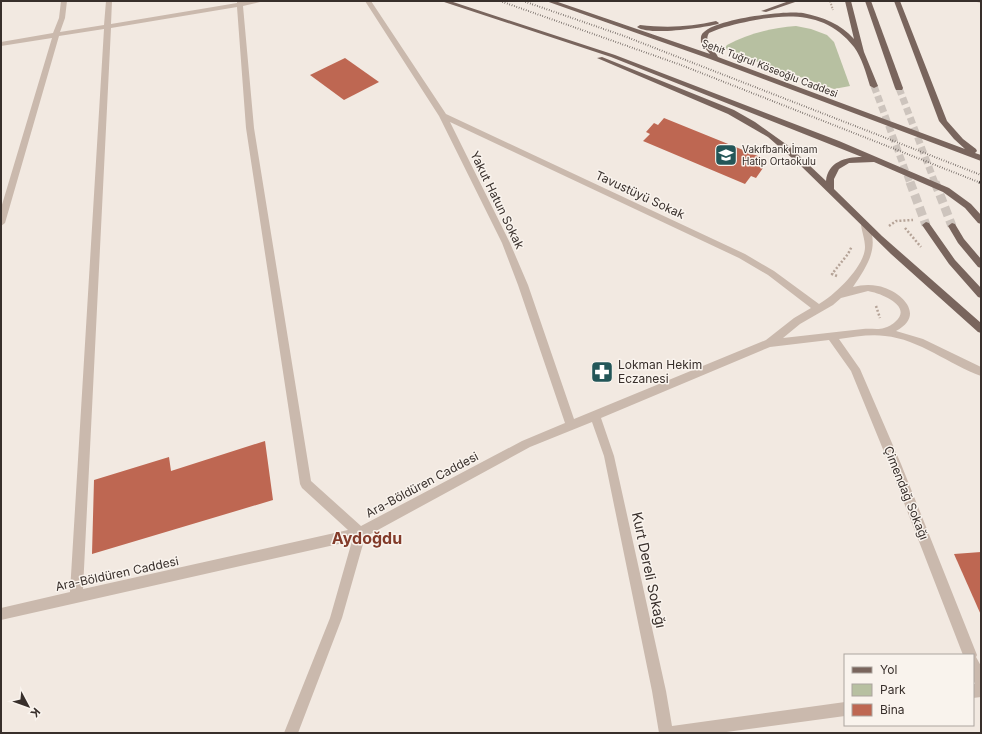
<svg xmlns="http://www.w3.org/2000/svg" width="982" height="734" font-family="Inter,sans-serif">
<style>
.green{fill:#b7c0a1}
.building{fill:#be6752}
.lines{fill:none;stroke-linecap:round;stroke-linejoin:round}
.major-tunnel-far1{stroke:#cdc4bd;stroke-width:7;stroke-dasharray:7 3.5;stroke-linecap:butt}
.major-tunnel{stroke:#cdc4bd;stroke-width:9;stroke-dasharray:9 4.5;stroke-linecap:butt}
.path-far1{stroke:#b5a397;stroke-width:2;stroke-dasharray:1.5 1.5;stroke-linecap:butt}
.path{stroke:#b5a397;stroke-width:2.5;stroke-dasharray:2 2;stroke-linecap:butt}
.minor{fill:#cab9ad;fill-rule:evenodd}
.major{fill:#79655d;fill-rule:evenodd}
.rail-far1{stroke:#382f2b;stroke-width:2;stroke-dasharray:0.5 2;stroke-linecap:butt}
.rail{stroke:#382f2b;stroke-width:3;stroke-dasharray:1 3;stroke-linecap:butt}
.labels{text-anchor:middle;stroke-width:3;stroke-linejoin:round;paint-order:stroke}
.far-street-label{font-size:10px;fill:#382f2b;stroke:#f9f3ed}
.far-poi-label{font-size:10px;fill:#382f2b;stroke:#f9f3ed;text-anchor:start}
.street-label{font-size:12px;fill:#382f2b;stroke:#f9f3ed}
.poi-label{font-size:12px;fill:#382f2b;stroke:#f9f3ed;text-anchor:start}
.near-street-label{font-size:14px;fill:#382f2b;stroke:#f9f3ed}
.district-label{font-size:16px;font-weight:bold;fill:#823a29;stroke:#f9f3ed}
</style>
<rect width="100%" height="100%" fill="#f2e9e1"/>
<path class="green" d="M796 26 811 29 827 35 834 42 850 86 834 89 730 52 725 48 727 45C749 33 772 28 796 26Z"/>
<g class="building">
<polygon points="345,58 379,82 344,100 310,75"/>
<polygon points="664,118 765,159 759,167 763,168 756,178 751,176 745,184 643,141 650,134 646,132 654,123 658,125"/>
<polygon points="265,441 273,500 92,554 94,480 169,457 171,471"/>
<polygon points="981,552 981,615 954,554"/>
</g>
<g class="lines">
<g class="major-tunnel-far1">
<polyline points="874,86 910,183"/>
<polyline points="899,88 935,183"/>
</g>
<g class="major-tunnel">
<polyline points="910,182 926,225"/>
<polyline points="935,182 952,226"/>
</g>
<polyline class="path-far1" points="830,1 833,10"/>
<g class="path">
<polyline points="889,226 896,221 913,220"/>
<polyline points="905,228 921,247"/>
<polyline points="837,276 832,274 848,254 852,246"/>
<polyline points="876,306 880,318"/>
</g>
<g class="minor">
<path d="M61 1H67L65 18 60 32 104 25 106 1H112L111 24 237 3V1H264L243 6 254 128 311 481 361 526 522 441 565 423 518 285 502 243 439 116 365 1H371L446 114 745 254 774 271 819 304C835 295 865 266 865 247 865 240 862 232 861 225L865 222 868 223C880 248 867 266 853 287 861 285 869 284 878 286 900 290 927 315 896 331L923 339 981 367V376C950 365 919 339 885 336 870 334 854 337 839 339L860 369 901 464 977 655 976 657 981 666V697L973 698V684H975L973 679V655H963L889 464 851 371 829 340 770 347 601 418 614 456 666 691 672 726 845 702V716L719 733H659L652 691 604 456 592 422 530 447 365 537 342 618 298 733H284L330 618 352 541 1 620V608L70 592 104 29 59 36 5 223 1 226V208L52 38 1 46V42L53 33 59 18ZM237 7 246 128 300 484 302 488 348 530 83 589 111 28ZM450 122 739 258 768 275 811 308 794 318 766 340 574 419 528 285 510 243ZM868 291C880 293 914 306 895 322 893 324 888 327 884 328 878 330 870 328 863 329 836 332 810 335 783 338L800 324 833 305 841 298Z"/>
<polygon points="976,1 981,1 981,3 977,2"/>
</g>
<g class="major">
<path d="M441 1H450L615 55 839 141 949 188 971 204 981 215V224L978 223 965 208 943 192 874 162 849 163 839 169 834 179V189L882 236 981 323V333L978 332 891 254 800 165 768 137 728 114 597 58 602 57 734 110 755 122 790 147 826 181C828 162 845 157 862 157L611 57Z"/>
<path d="M546 1H555L710 54 701 43C701 39 700 35 704 32 717 19 785 10 803 13 823 17 841 24 854 39L845 1H851L864 52 878 86 874 88 870 86C866 73 862 58 854 47 827 12 789 13 750 21 736 24 722 27 709 33 703 43 715 49 718 57L965 149 954 139 939 121 894 1H900L947 121 963 139 976 149 977 151 975 153 981 155V161L710 59Z"/>
<polygon points="789,1 798,1 766,12 761,11"/>
<polygon points="865,1 871,1 903,88 902,90 896,90 895,88"/>
<path d="M716 21 719 23 718 24C702 28 649 36 637 27L640 25C666 28 691 27 716 21Z"/>
<polygon points="926,222 929,223 955,260 981,288 981,298 978,297 949,264 922,225"/>
<polygon points="952,223 955,224 964,239 981,259 981,268 978,267 958,243 948,226"/>
</g>
<g class="rail-far1">
<polyline points="500,1 681,65 981,183"/>
<polyline points="523,1 624,36 981,175"/>
</g>
<polyline class="rail" points="979,182 981,183"/>
</g>
<defs>
<g id="school-square" transform="scale(1.15)"><rect x="-9" y="-9" width="18" height="18" rx="4" fill="#235658" stroke="#f9f3ed"/><path d="M0-5L7-2L0 1L-7-2ZM-4 1L0 2.5L4 1V4Q0 6-4 4Z" fill="#fff"/></g>
<g id="pharmacy-square" transform="scale(1.15)"><rect x="-9" y="-9" width="18" height="18" rx="4" fill="#235658" stroke="#f9f3ed"/><path d="M-2-6h4v4h4v4h-4v4h-4v-4h-4v-4h4Z" fill="#fff"/></g>
</defs>
<g fill-rule="evenodd">
<use href="#school-square" x="726" y="155"/>
<use href="#pharmacy-square" x="602" y="372"/>
</g>
<g class="labels">
<g class="far-street-label">
<text transform="translate(770 68) rotate(21)" y="4">Şehit Tuğrul Köseoğlu Caddesi</text>
</g>
<g class="far-poi-label">
<text x="742" y="153">Vakıfbank İmam<tspan x="742" dy="12">Hatip Ortaokulu</tspan></text>
</g>
<g class="street-label">
<text transform="translate(640 195) rotate(25)" y="4">Tavustüyü Sokak</text>
<text transform="translate(497 200) rotate(64)" y="4">Yakut Hatun Sokak</text>
<text transform="translate(422 485) rotate(-28)" y="4">Ara-Böldüren Caddesi</text>
<text transform="translate(906 493) rotate(68)" y="4">Çimendağ Sokağı</text>
<text transform="translate(117 574) rotate(-12)" y="4">Ara-Böldüren Caddesi</text>
</g>
<g class="poi-label">
<text x="618" y="369">Lokman Hekim<tspan x="618" dy="14">Eczanesi</tspan></text>
</g>
<g class="near-street-label">
<text transform="translate(649 570) rotate(78)" y="5">Kurt Dereli Sokağı</text>
</g>
<g class="district-label">
<text x="367" y="544">Aydoğdu</text>
</g>
</g>
<rect width="982" height="734" fill="none" stroke="#382f2b" stroke-width="4"/>
<rect x="844" y="654" width="130" height="72" fill="#f9f3ed" stroke="#aca59f"/>
<rect x="852" y="667" width="20" height="6" fill="#79655d" stroke="#aca59f"/>
<text x="880" y="674" font-size="12" fill="#382f2b">Yol</text>
<rect x="852" y="684" width="20" height="12" fill="#b7c0a1" stroke="#aca59f"/>
<text x="880" y="694" font-size="12" fill="#382f2b">Park</text>
<rect x="852" y="704" width="20" height="12" fill="#be6752" stroke="#aca59f"/>
<text x="880" y="714" font-size="12" fill="#382f2b">Bina</text>
<g transform="translate(28 706) rotate(131)" stroke="#f9f3ed" stroke-width="3" paint-order="stroke">
<path d="M0-3L7 15L0 10L-7 15Z" fill="#382f2b"/>
<text y="-6" font-size="11" font-weight="bold" text-anchor="middle" fill="#382f2b">K</text>
</g>
</svg>
